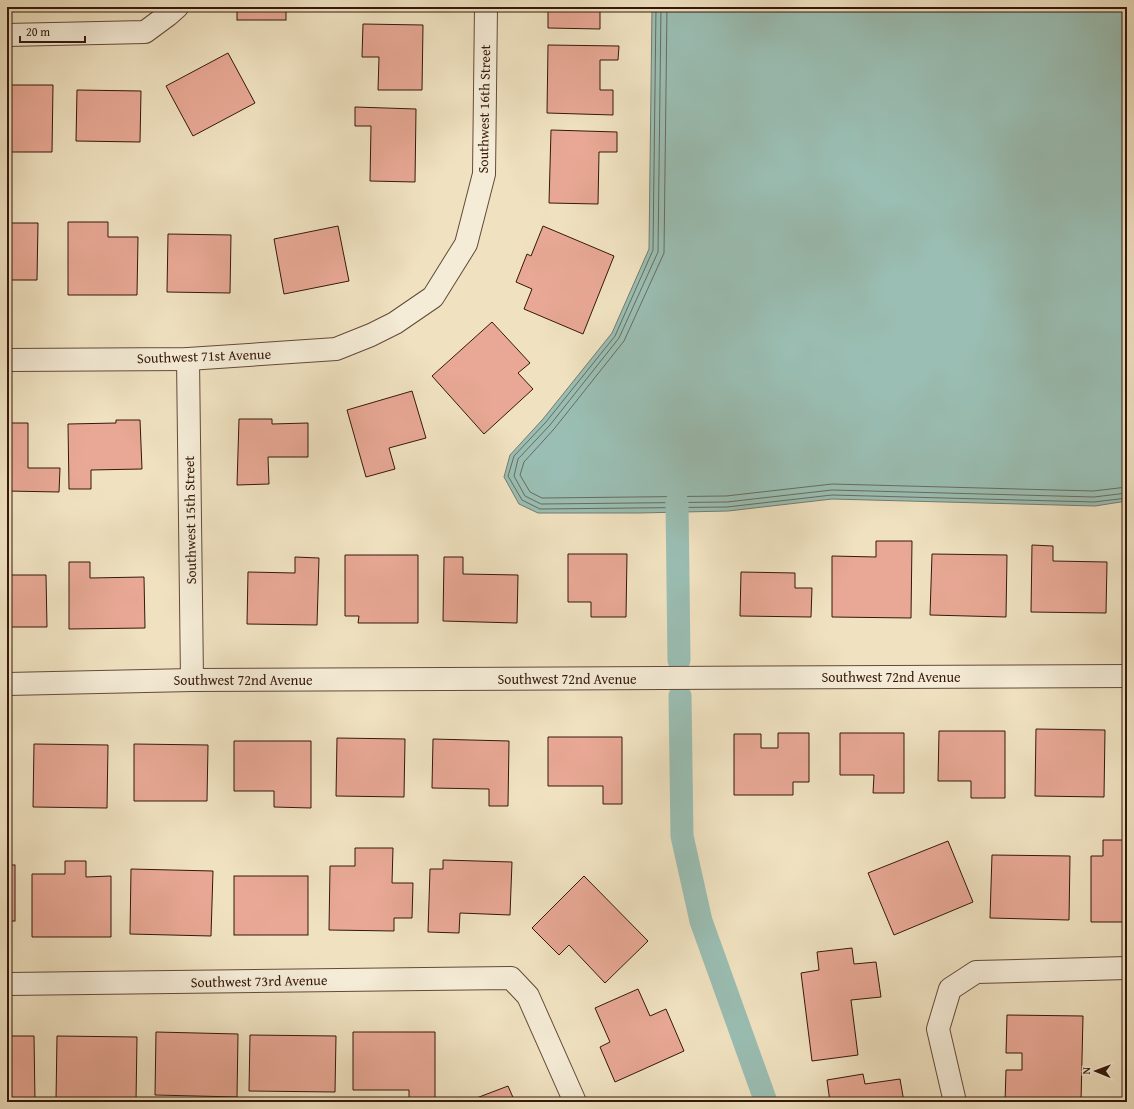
<svg xmlns="http://www.w3.org/2000/svg" width="1134" height="1109" font-family="'Gentium Book Plus',serif">
<style>
.water{fill:#9abeb3;stroke:#727c70}
.lines{fill:none;stroke-linecap:round;stroke-linejoin:round}
.shore{stroke:#686b5f;stroke-width:1}
.canal{stroke:#9abeb3;stroke-width:23}
.building{fill:#e8a895;stroke:#35180b}
.minor-casing{stroke:#644a38;stroke-width:24}
.minor{stroke:#f5ecd7;stroke-width:22}
.labels{text-anchor:middle;stroke-width:4;stroke-linejoin:round;paint-order:stroke}
.street-label{font-size:14px;fill:#35180b;stroke:#f5ecd7}
</style>
<rect width="100%" height="100%" fill="#f0e2c1"/>
<filter id="stains"><feTurbulence type="fractalNoise" baseFrequency=".005" numOctaves="4"/><feColorMatrix values="0 0 0 0 .2 0 0 0 0 .09 0 0 0 0 .02 0 0 0 .5 -.17"/></filter>
<radialGradient id="worn" r=".72"><stop offset=".6" stop-color="#630" stop-opacity="0"/><stop offset="1" stop-color="#630" stop-opacity=".3"/></radialGradient>
<polygon class="water" points="652,7 1127,7 1127,501 1095,506 832,499 728,511 639,513 538,513 519,504 504,477 510,455 543,419 612,333 649,249"/>
<g class="lines">
<g class="shore">
<polyline points="656,7 653,250 615,336 546,422 514,456 508,476 522,500 540,509 727,507 832,495 1094,502 1127,498"/>
<polyline points="661,7 658,252 619,338 550,425 518,459 514,476 525,496 541,504 727,502 832,490 1094,497 1127,493"/>
<polyline points="667,7 664,253 624,341 554,429 524,462 520,475 530,492 542,498 726,496 832,484 1093,491 1127,487"/>
</g>
<g class="canal">
<polyline points="677,502 679,660"/>
<polyline points="680,696 682,836 701,921 766,1102"/>
</g>
</g>
<g class="building">
<rect x="237" y="7" width="49" height="13"/>
<polygon points="548,7 600,7 600,29 548,28"/>
<polygon points="363,24 423,25 422,90 378,90 379,57 362,57"/>
<polygon points="548,45 619,46 618,60 600,60 600,90 613,90 613,115 547,113"/>
<polygon points="228,53 255,103 193,136 166,86"/>
<polygon points="8,85 53,85 52,152 7,152"/>
<polygon points="77,90 141,91 140,142 76,141"/>
<polygon points="355,107 416,109 415,182 370,181 371,126 355,126"/>
<polygon points="551,130 617,132 617,152 599,152 598,204 549,203"/>
<polygon points="68,222 108,222 108,237 138,237 137,295 68,295"/>
<polygon points="7,223 38,223 37,280 7,280"/>
<polygon points="338,226 349,281 284,294 274,239"/>
<polygon points="543,226 614,256 583,334 524,309 532,289 516,282 527,254 531,256"/>
<polygon points="168,234 231,235 230,293 167,292"/>
<polygon points="492,322 530,363 518,373 533,389 484,434 432,376"/>
<polygon points="412,391 426,438 389,448 395,469 366,477 347,410"/>
<polygon points="239,419 272,419 272,424 308,423 308,457 268,457 269,484 237,485"/>
<polygon points="116,420 140,420 142,469 91,470 91,489 69,489 68,424 116,423"/>
<polygon points="7,423 28,423 28,468 60,468 59,492 7,491"/>
<polygon points="876,541 912,541 911,618 832,617 832,556 876,557"/>
<polygon points="1032,545 1053,546 1053,561 1107,562 1106,613 1031,612"/>
<polygon points="568,554 627,554 626,617 591,617 591,602 568,602"/>
<polygon points="932,554 1007,555 1006,617 930,615"/>
<polygon points="345,555 418,555 418,623 358,623 359,616 345,616"/>
<polygon points="295,557 319,558 317,625 247,624 248,572 295,573"/>
<polygon points="444,557 463,557 463,574 518,575 517,623 443,621"/>
<polygon points="69,562 90,562 90,578 144,577 145,628 69,629"/>
<polygon points="741,572 795,573 795,588 812,588 811,617 740,616"/>
<polygon points="7,575 46,575 47,627 7,627"/>
<polygon points="1036,729 1105,730 1104,797 1035,796"/>
<polygon points="939,731 1005,731 1005,798 971,798 971,781 938,781"/>
<polygon points="778,733 809,733 809,782 793,782 793,795 734,795 734,734 761,734 761,748 778,748"/>
<polygon points="840,733 904,733 904,793 873,793 874,775 840,775"/>
<polygon points="548,737 622,737 622,804 603,804 603,786 548,786"/>
<polygon points="337,738 405,739 404,797 336,796"/>
<polygon points="433,739 509,741 508,806 489,806 489,789 432,788"/>
<polygon points="234,741 311,741 311,808 274,807 274,791 234,791"/>
<polygon points="34,744 108,745 107,808 33,807"/>
<polygon points="134,744 208,745 207,801 134,801"/>
<polygon points="1103,840 1127,840 1127,922 1091,922 1091,856 1103,856"/>
<polygon points="948,841 973,902 894,935 868,873"/>
<polygon points="355,848 393,848 392,883 413,883 412,918 394,918 394,931 329,930 330,866 355,866"/>
<polygon points="992,855 1070,856 1069,920 990,918"/>
<polygon points="443,860 512,862 510,915 460,913 459,933 428,932 430,869 443,869"/>
<polygon points="65,861 86,861 86,877 111,876 111,937 32,937 32,874 65,874"/>
<rect x="7" y="865" width="8" height="56"/>
<polygon points="131,869 213,871 211,936 130,934"/>
<rect x="234" y="876" width="74" height="59"/>
<polygon points="584,876 648,941 605,983 569,945 559,955 532,928"/>
<polygon points="852,948 854,964 876,962 881,997 851,1000 858,1055 812,1061 801,973 819,970 817,952"/>
<polygon points="638,989 650,1016 666,1009 684,1051 615,1082 600,1047 610,1042 595,1008"/>
<polygon points="1007,1015 1083,1016 1081,1102 1005,1102 1006,1070 1022,1070 1022,1053 1006,1053"/>
<polygon points="156,1032 238,1034 237,1097 155,1095"/>
<polygon points="353,1032 435,1032 435,1102 409,1102 409,1090 353,1090"/>
<polygon points="250,1035 336,1036 335,1092 249,1091"/>
<polygon points="7,1036 34,1036 35,1102 7,1102"/>
<polygon points="57,1036 137,1037 136,1101 56,1100"/>
<polygon points="863,1074 865,1084 900,1079 904,1102 830,1102 827,1080"/>
<polygon points="508,1086 515,1102 466,1102"/>
</g>
<g class="lines">
<g class="minor-casing">
<g id="minor">
<polyline points="7,35 145,32 168,15 177,7"/>
<polyline points="188,359 192,680"/>
<polyline points="7,360 188,359 336,349 371,335 395,323 433,297 466,244 484,174 486,7"/>
<polyline points="7,684 192,680 1127,676"/>
<polyline points="7,984 511,978 528,996 575,1102"/>
<polyline points="955,1102 938,1029 950,989 976,972 1127,968"/>
</g>
</g>
<use href="#minor" class="minor"/>
</g>
<g class="labels">
<g class="street-label">
<text transform="translate(484 109) rotate(-89)" y="5">Southwest 16th Street</text>
<text transform="translate(204 356) rotate(-2)" y="5">Southwest 71st Avenue</text>
<text transform="translate(190 520) rotate(-91)" y="5">Southwest 15th Street</text>
<text x="891" y="682">Southwest 72nd Avenue</text>
<text x="567" y="684">Southwest 72nd Avenue</text>
<text x="243" y="685">Southwest 72nd Avenue</text>
<text transform="translate(259 981) rotate(-1)" y="5">Southwest 73rd Avenue</text>
</g>
</g>
<rect width="1134" height="1109" fill="none" stroke="#f0e2c1" stroke-width="24"/>
<rect x="8" y="8" width="1118" height="1093" fill="none" stroke="#35180b" stroke-width="2"/>
<rect x="12" y="12" width="1110" height="1085" fill="none" stroke="#35180b"/>
<g transform="translate(1096 1071) rotate(271)" stroke="#f5ecd7" stroke-width="3" paint-order="stroke">
<path d="M0-3L7 15L0 10L-7 15Z" fill="#35180b"/>
<text y="-6" font-size="11" font-weight="bold" text-anchor="middle" fill="#35180b">N</text>
</g>
<path d="M20 36v6h65v-6" fill="none" stroke="#35180b" stroke-width="2"/>
<text x="26" y="36" font-size="12" fill="#35180b" stroke="#f5ecd7" stroke-width="3" paint-order="stroke">20 m</text>
<rect width="100%" height="100%" filter="url(#stains)"/>
<rect width="100%" height="100%" fill="url(#worn)"/>
</svg>
